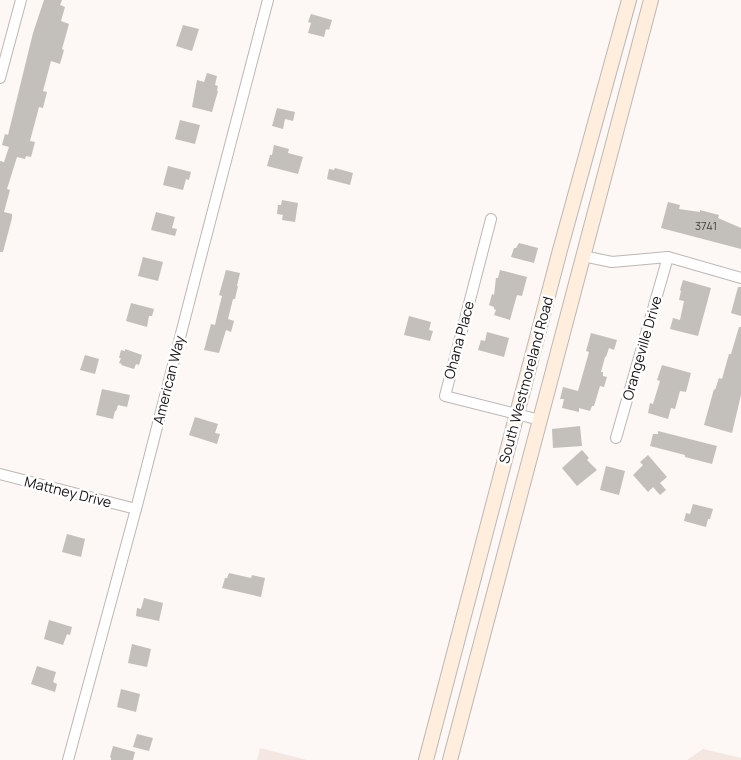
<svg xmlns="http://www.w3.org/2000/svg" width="741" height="760" font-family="Manrope,sans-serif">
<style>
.built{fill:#f4e7e2}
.building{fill:#c3bfbb}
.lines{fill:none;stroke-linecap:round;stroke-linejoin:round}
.minor-casing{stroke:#bcb7b5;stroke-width:12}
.secondary-casing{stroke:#bcb7b5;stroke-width:16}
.minor{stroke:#fff;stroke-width:10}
.secondary{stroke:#fed;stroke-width:14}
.labels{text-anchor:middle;stroke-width:5;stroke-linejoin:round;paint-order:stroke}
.number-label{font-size:11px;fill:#413f3d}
.street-label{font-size:14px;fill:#161413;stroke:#fff}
</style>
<rect width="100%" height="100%" fill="#fdf7f5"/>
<g class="built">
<polygon points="260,748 307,760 257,760"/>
<polygon points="703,749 741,758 741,760 687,760"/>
</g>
<g class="building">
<polygon points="44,0 62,0 60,5 65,7 61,21 69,24 62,49 64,50 60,64 51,61 43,91 47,92 43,108 39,107 30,141 35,142 31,157 26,156 25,159 17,157 7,189 10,190 4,212 12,214 12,218 3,252 0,252 0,161 4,162 9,147 2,145 5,134 8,135 33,33"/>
<polygon points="311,14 332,20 329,30 326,29 324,37 308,33 311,23 308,22"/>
<polygon points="183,25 199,29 192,51 176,46"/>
<polygon points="207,73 217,76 215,85 218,86 217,91 218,91 212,112 192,107 197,80 204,82"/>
<polygon points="277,108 295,112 293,121 285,119 283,129 272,126"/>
<polygon points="180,120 200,125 195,144 175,139"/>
<polygon points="274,145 289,149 288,153 303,157 298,174 267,166 270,155 272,155"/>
<polygon points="168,166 191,172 189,180 186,179 183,190 163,185"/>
<polygon points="335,168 353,173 350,185 327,179 329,169 334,170"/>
<polygon points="282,200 298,203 295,222 282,220 283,215 277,214 278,205 281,205"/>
<polygon points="668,202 680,205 679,209 700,212 700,210 719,215 718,218 741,228 741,249 661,228"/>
<polygon points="156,212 175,217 172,228 177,229 175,236 151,230"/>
<polygon points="519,243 538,248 534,263 511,257 514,248 516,248"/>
<polygon points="143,257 163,262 158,281 138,276"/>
<polygon points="226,270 240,273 237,286 238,286 235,299 233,299 228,319 234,321 231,332 226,330 219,353 204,350 211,324 215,325 217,316 222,296 219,295"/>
<polygon points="500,270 527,277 522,296 517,295 510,320 494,315 496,310 494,309 494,307 489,305 492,294 494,295 496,278 498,278"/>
<polygon points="683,280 711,288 698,336 670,329 673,318 680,320 684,301 679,300 681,291 680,290"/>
<polygon points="738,287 741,287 741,316 731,313"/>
<polygon points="131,303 154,309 152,316 149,316 147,327 126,321"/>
<polygon points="409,316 431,322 429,330 433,331 430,341 404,335"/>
<polygon points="739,327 741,327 741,395 732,433 704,425 714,389 715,390 719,378 722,379 729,354 731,354"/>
<polygon points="487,332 509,338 504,357 478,350 481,340 485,341"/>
<polygon points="591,333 617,340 614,350 609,348 606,357 605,357 601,372 603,372 603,376 607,377 604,387 600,386 594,406 592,406 590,411 579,408 579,412 562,408 564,399 560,399 563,387 578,391 589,352 586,351"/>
<polygon points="125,349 142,355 139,365 136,364 134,369 121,365 122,364 119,363 121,358 119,358 121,350 125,351"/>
<polygon points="85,355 99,359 95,374 80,370"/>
<polygon points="662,365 691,373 686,392 680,391 675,409 671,408 668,419 648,413 650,403 653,404 660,381 657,380"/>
<polygon points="102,389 130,395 127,407 118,405 116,411 115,411 113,419 96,415"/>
<polygon points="195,417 218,424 215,433 220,434 217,444 189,435"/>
<polygon points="580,426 582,446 553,448 552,429"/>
<polygon points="658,431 717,446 712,464 685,457 685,455 650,446 653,434 658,434"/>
<polygon points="582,450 589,458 587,460 597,470 577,486 562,468"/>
<polygon points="648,455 667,477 660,483 666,490 660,495 653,487 648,492 633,475 643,465 640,462"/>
<polygon points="606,466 625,471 619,495 600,490"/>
<polygon points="693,504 713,509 710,519 708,519 706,527 684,521 686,513 690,514"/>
<polygon points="67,534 85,539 81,557 62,552"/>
<polygon points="229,573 251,578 252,575 265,578 261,597 222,588 225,578 227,578"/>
<polygon points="144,598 163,603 159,621 136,616 137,608 141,609"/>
<polygon points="49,620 72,627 70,635 67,634 63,645 44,639"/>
<polygon points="132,644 151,649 147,667 128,663"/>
<polygon points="37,666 56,672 53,682 57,684 55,692 31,684"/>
<polygon points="121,689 140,694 136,712 117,707"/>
<polygon points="137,734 153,738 149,751 133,747"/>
<polygon points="113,746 135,752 133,760 111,760 111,758 110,757"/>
</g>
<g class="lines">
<g class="minor-casing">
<g id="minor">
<polyline points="0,78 21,0"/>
<polyline points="491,219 445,396 540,420"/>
<polyline points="583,256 612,262 668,257 741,278"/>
<polyline points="616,438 668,257"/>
<polyline points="0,474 136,509"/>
<polyline points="68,760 136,509 194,283 268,0"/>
</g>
</g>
<g class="secondary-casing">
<g id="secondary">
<polyline points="426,760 560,250 629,0"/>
<polyline points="450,760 651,0"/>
</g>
</g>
<use href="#minor" class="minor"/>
<use href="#secondary" class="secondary"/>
</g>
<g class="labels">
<g class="number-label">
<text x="706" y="230">3741</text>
</g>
<g class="street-label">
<text transform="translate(459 340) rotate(-75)" y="5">Ohana Place</text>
<text transform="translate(642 348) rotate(-74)" y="5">Orangeville Drive</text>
<text transform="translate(169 380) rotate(-76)" y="5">American Way</text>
<text transform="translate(526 380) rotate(-75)" y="5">South Westmoreland Road</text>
<text transform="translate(68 492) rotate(14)" y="5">Mattney Drive</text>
</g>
</g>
</svg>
